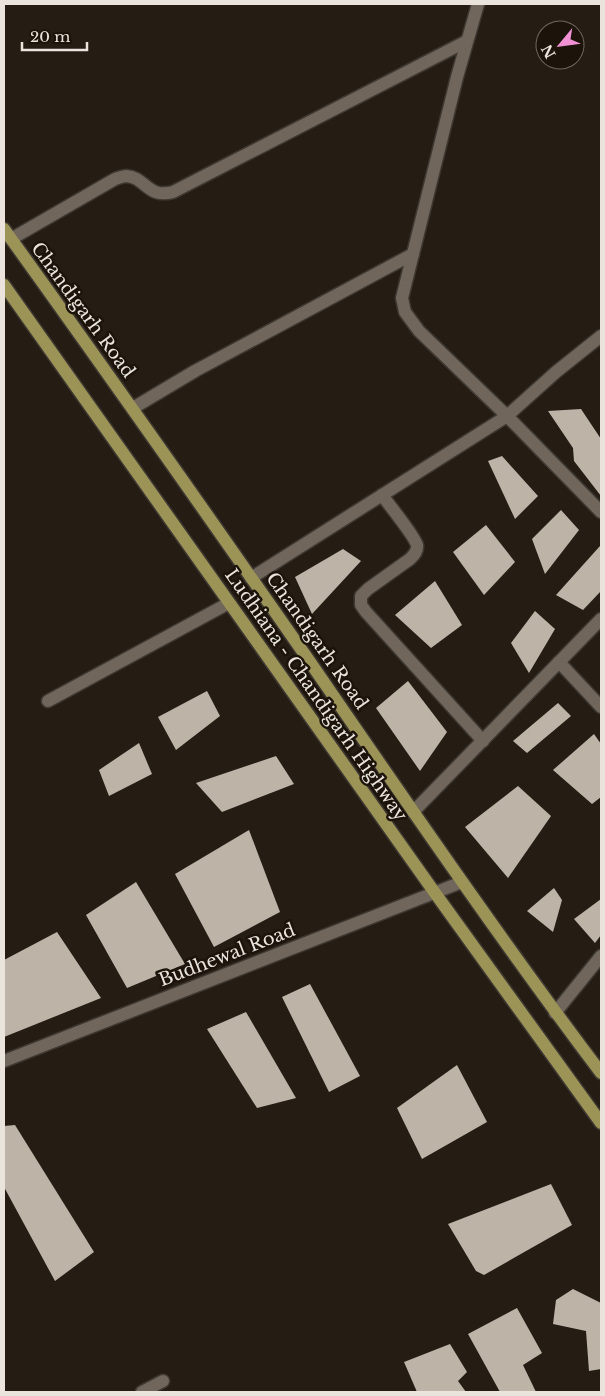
<svg xmlns="http://www.w3.org/2000/svg" width="605" height="1396" font-family="'Libre Baskerville',serif">
<style>
.building{fill:#beb3a7}
.lines{fill:none;stroke-linecap:round;stroke-linejoin:round}
.minor-casing{stroke:#3e3832;stroke-width:15}
.major-casing{stroke:#3e3832;stroke-width:15}
.minor{stroke:#70665b;stroke-width:12}
.major{stroke:#9c9356;stroke-width:12}
.labels{text-anchor:middle;stroke-width:5;stroke-linejoin:round;paint-order:stroke}
.street-label{font-size:18px;fill:#eae4dd;stroke:#1c140b}
</style>
<rect width="100%" height="100%" fill="#251d14"/>
<g class="building">
<polygon points="581,409 601,439 601,496 574,461 573,448 548,411"/>
<polygon points="502,456 538,496 515,519 488,461"/>
<polygon points="561,510 579,530 545,574 532,539"/>
<polygon points="486,525 515,562 484,595 453,552"/>
<polygon points="600,546 601,547 601,591 583,610 556,595"/>
<polygon points="343,549 361,561 312,614 295,577"/>
<polygon points="435,581 462,625 431,648 395,615"/>
<polygon points="535,611 555,629 529,673 511,643"/>
<polygon points="408,681 447,732 420,771 376,708"/>
<polygon points="207,691 220,716 176,750 158,717"/>
<polygon points="558,703 571,716 527,753 513,741"/>
<polygon points="594,734 601,744 601,797 592,804 553,770"/>
<polygon points="139,743 152,774 109,796 99,770"/>
<polygon points="276,756 294,784 222,812 196,783"/>
<polygon points="518,786 551,816 508,878 465,827"/>
<polygon points="249,830 280,912 214,947 175,874"/>
<polygon points="136,882 185,964 127,988 86,915"/>
<polygon points="554,888 562,900 553,932 527,911"/>
<polygon points="601,899 601,935 595,943 574,919"/>
<polygon points="57,932 101,998 4,1037 4,960"/>
<polygon points="310,984 360,1076 329,1092 282,997"/>
<polygon points="246,1012 296,1098 257,1108 207,1029"/>
<polygon points="457,1065 487,1122 422,1159 397,1108"/>
<polygon points="15,1125 94,1252 55,1281 4,1187 4,1126"/>
<polygon points="551,1184 572,1225 484,1275 476,1271 448,1224"/>
<polygon points="573,1289 601,1303 601,1369 589,1371 586,1331 553,1324 556,1300"/>
<polygon points="517,1308 542,1353 523,1365 536,1392 500,1392 468,1334"/>
<polygon points="450,1344 467,1372 458,1381 466,1392 417,1392 404,1362"/>
</g>
<g class="lines">
<g class="minor-casing">
<g id="minor">
<polyline points="478,4 457,77 402,298 405,312 419,331 507,416 601,512"/>
<path d="M11 239 115 179C118 178 123 176 126 176 146 177 147 199 173 192L467 41"/>
<polyline points="133,408 195,371 413,254"/>
<path d="M382 495C389 505 414 535 417 545 418 551 414 555 410 559L368 589 361 596V605L366 612 483 741"/>
<polyline points="251,578 507,416 556,372 601,336"/>
<polyline points="559,662 601,707"/>
<polyline points="48,701 229,603"/>
<polyline points="413,812 601,619"/>
<polyline points="555,1013 601,956"/>
<polyline points="4,1061 462,882"/>
<polyline points="142,1392 163,1381"/>
</g>
</g>
<g class="major-casing">
<g id="major">
<path d="M4 229C107 372 209 517 310 662 405 800 500 939 601 1073"/>
<polyline points="4,285 435,893 601,1123"/>
</g>
</g>
<use href="#minor" class="minor"/>
<use href="#major" class="major"/>
</g>
<g class="labels">
<g class="street-label">
<text transform="translate(83 310) rotate(54)" y="6">Chandigarh Road</text>
<text transform="translate(317 641) rotate(55)" y="6">Chandigarh Road</text>
<text transform="translate(316 695) rotate(55)" y="6">Ludhiana - Chandigarh Highway</text>
<text transform="translate(227 955) rotate(-21)" y="6">Budhewal Road</text>
</g>
</g>
<rect width="605" height="1396" fill="none" stroke="#eae4dd" stroke-width="10"/>
<g transform="translate(560 45) rotate(241)"><circle r="24" fill="#1c140b" stroke="#6e675f"/>
<path d="M0-4L9 19L0 12L-9 19Z" fill="#f391d5"/>
<text y="-8" font-size="14" font-weight="bold" text-anchor="middle" fill="#eae4dd">N</text>
</g>
<path d="M22 42v8h65v-8" fill="none" stroke="#eae4dd" stroke-width="2.5"/>
<text x="30" y="42" font-size="15" fill="#eae4dd" stroke="#1c140b" stroke-width="4" paint-order="stroke">20 m</text>
</svg>
